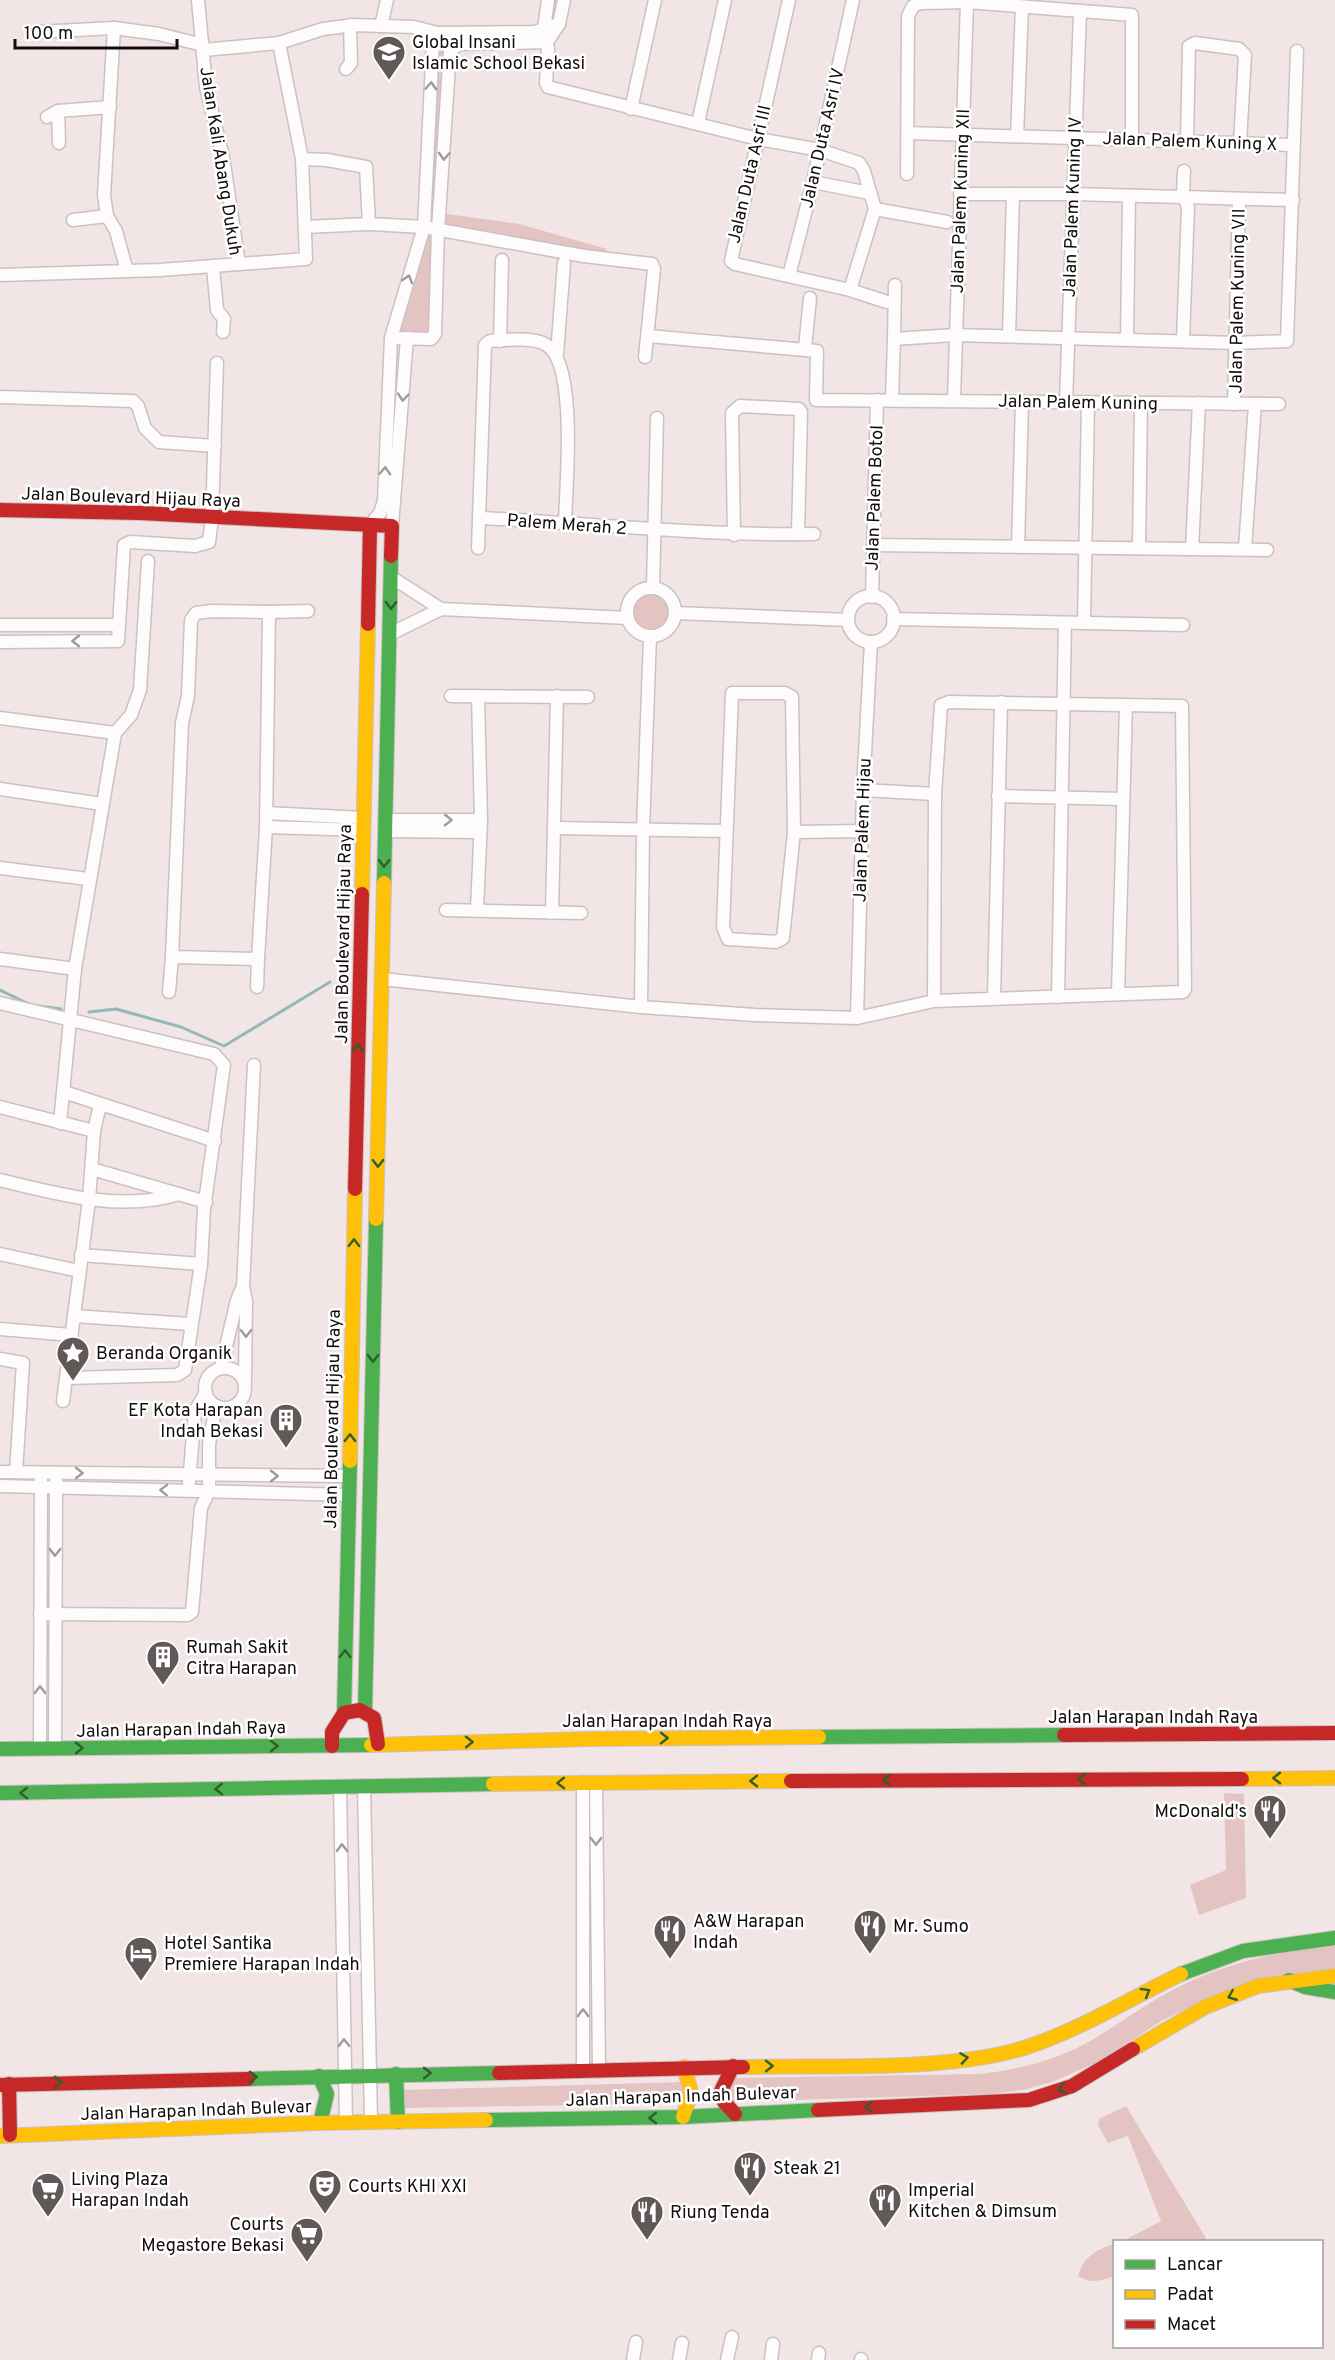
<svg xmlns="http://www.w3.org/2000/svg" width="1335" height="2360" font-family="Overpass,sans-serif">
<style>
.green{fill:#e4c4c3}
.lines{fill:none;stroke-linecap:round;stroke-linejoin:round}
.stream{stroke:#94b8ba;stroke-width:3}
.street-casing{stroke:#ccc1c1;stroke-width:15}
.fast-casing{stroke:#ccc1c1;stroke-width:16}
.slow-casing{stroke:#ccc1c1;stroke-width:16}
.jam-casing{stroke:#ccc1c1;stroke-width:16}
.street{stroke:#fdfbfb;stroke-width:12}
.fast{stroke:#4caf50;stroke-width:14}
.slow{stroke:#ffc107;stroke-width:14}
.jam{stroke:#c62828;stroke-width:14}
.oneway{stroke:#9f9b9b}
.oneway2{stroke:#305e2e}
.labels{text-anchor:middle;stroke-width:5;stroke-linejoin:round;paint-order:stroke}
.poi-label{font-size:18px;fill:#130c0c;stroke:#fff;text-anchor:start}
.street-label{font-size:18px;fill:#130c0c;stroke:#fff}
</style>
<rect width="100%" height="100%" fill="#f1e5e5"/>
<g class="green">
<polygon points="548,0 564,0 559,24 544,29 547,42 459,44 450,51 440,213 519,224 607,249 605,258 438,230 435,334 431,339 391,338 424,227 434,38 438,33 539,31 544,29"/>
<circle cx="651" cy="612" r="24"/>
<polygon points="1224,1793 1244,1794 1246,1898 1199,1915 1190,1885 1226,1870"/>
<path d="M1335 1945V1969L1203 2001 1163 2020 1096 2063 1052 2082 1023 2090 989 2094 729 2102 730 2082 735 2078 979 2074C1018 2070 1057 2060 1092 2040 1118 2025 1142 2006 1169 1992 1222 1963 1276 1952 1335 1945Z"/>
<polygon points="683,2082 685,2093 682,2103 404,2108 403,2090"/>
<polygon points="1126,2106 1207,2240 1206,2241 1123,2241 1161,2221 1128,2136 1108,2143 1098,2125 1099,2119"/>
<path d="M1114 2244V2276C1101 2281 1090 2284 1078 2276 1083 2257 1096 2250 1114 2244Z"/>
</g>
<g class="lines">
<g class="stream">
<polyline points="0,990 29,1004"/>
<polyline points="39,1006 61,1009"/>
<polyline points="89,1012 116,1009 181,1027 224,1046 330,982"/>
</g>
<g class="street-casing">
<g id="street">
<polyline points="198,0 206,87 223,157 239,264"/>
<polyline points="548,0 544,29 548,49 546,83 548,87 758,139 820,150 859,163 864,171 875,209 850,290"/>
<polyline points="789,0 731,261 735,264 850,290 887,302"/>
<polyline points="381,26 387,0"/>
<polyline points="114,28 104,195 107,216 116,231 127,271"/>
<polyline points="38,32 114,28 159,34 203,45"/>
<polyline points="204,50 279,43 323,29 354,25 414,27 438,33"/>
<polyline points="346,69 351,63 350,25"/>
<polyline points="631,109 655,0"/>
<polyline points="58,111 59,143"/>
<polyline points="47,117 58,111 110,107"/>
<polyline points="698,123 725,0"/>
<polyline points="908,133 1293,145"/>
<polyline points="1017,136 1022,7"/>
<polyline points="1187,142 1189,46 1195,43 1239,49 1245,55 1240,143"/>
<polyline points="302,159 327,160 366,167 369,224 424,227 584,256 652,264 654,269 645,357"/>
<polyline points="907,174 908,16 913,6 921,3 967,2 1132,15 1132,139"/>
<polyline points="813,182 869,193"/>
<polyline points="960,194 1072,194 1293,200"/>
<polyline points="875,209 947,222"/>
<polyline points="73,220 107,216"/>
<polyline points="305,227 369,224"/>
<polyline points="213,267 217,310 224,319 223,332"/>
<polyline points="0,275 160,270 306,259 302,159 279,43"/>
<polyline points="789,276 813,182 853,0"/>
<polyline points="648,336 817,351 816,400 1279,404"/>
<polyline points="1009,336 1013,194"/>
<polyline points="391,338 431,339 435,334 438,230 450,51 459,44 547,42 559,24 564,0"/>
<polyline points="894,339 895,285"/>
<polyline points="1127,339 1129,196"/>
<polyline points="1183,340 1188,207 1183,194 1184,171"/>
<polyline points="500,341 502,260"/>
<polyline points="805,348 810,298"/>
<polyline points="557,354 564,263"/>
<polyline points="0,397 133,401 138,406 145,428 159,442 215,446"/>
<polyline points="892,399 894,339 955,335 1236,343 1287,341 1297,51"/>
<polyline points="954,399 967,2"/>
<polyline points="1066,402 1080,11"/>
<polyline points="1234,404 1239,199"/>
<path d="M480 518C591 523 702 536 814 534"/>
<polyline points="370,525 380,513 384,501 391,338 424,227 433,41 438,33 535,32 559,24"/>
<polyline points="392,526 407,338"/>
<polyline points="734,535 732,413 740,406 799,409 801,412 798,534"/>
<polyline points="873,545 1267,550"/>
<polyline points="1018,547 1022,402"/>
<path d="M478 548 485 345 490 341C506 340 531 337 545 344 578 360 566 487 565 522"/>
<polyline points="1139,548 1141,403"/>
<polyline points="1192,549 1199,403"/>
<polyline points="1245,549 1255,404"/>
<polyline points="391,577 441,609"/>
<polyline points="653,588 657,418"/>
<circle cx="651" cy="612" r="24"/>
<circle cx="871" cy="619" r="23"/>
<polyline points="872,597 877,400"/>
<polygon points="212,611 269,612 266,827 258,959 172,957 182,723 188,696 191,620 196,613"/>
<polyline points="269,612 308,611"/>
<polyline points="675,613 848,620"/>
<polyline points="893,619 1183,625"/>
<polyline points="1084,623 1088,402"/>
<polyline points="0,625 119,625"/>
<polyline points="390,634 441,609 628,618"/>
<polyline points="0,642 118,641 124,545 130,542 195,546 209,542 212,518 217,363"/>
<polygon points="732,693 785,693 792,697 794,832 783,938 776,942 728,939 723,927"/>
<polyline points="451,696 588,697"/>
<polyline points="0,718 115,733"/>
<polyline points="0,789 102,804"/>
<polyline points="863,790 935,794"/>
<polyline points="998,796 1123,799"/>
<polyline points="266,813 363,818"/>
<polyline points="386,820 481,820"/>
<polyline points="266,827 363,830"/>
<polyline points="555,828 725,831"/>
<polyline points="385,831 479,832"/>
<polyline points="794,832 862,831"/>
<polyline points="0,868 88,879"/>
<polyline points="477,909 481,820 478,696"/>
<polyline points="446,910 581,913"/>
<polyline points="552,913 557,696"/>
<polyline points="0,959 75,969"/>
<polyline points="382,979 641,1007 755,1015 857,1018 934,1001 1183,992 1185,989 1182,706 949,702 941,705 935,794 934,1001"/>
<polyline points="257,987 258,959"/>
<polyline points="169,992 172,957"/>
<polyline points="1118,994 1126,705"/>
<polyline points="994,997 1001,702"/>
<polyline points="1058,997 1065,623"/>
<polyline points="0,1003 214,1054 224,1065 204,1209 201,1264 185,1370 177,1375 67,1378"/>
<polyline points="641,1007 643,830 650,636"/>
<polyline points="857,1018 863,790 871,642"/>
<polyline points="64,1092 215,1141"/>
<polyline points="0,1107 94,1131 89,1200 63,1401"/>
<polyline points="60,1123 75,969 115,733 131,715 140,690 148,561"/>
<polyline points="94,1131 100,1105"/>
<polyline points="92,1169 206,1202"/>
<path d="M0 1180C57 1194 121 1212 179 1194"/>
<polyline points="0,1254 79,1271"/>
<polyline points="81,1255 201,1264"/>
<polyline points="74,1316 190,1324"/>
<polyline points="0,1329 71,1335"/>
<polyline points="0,1359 23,1363 16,1472"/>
<circle cx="225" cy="1388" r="20"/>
<polyline points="221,1368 237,1300 243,1286"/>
<polyline points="245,1381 246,1301 243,1286 254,1065"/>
<polyline points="0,1472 349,1476"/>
<polyline points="189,1483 195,1411 206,1392"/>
<polyline points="0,1486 349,1495"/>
<polyline points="40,1614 187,1615 192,1612 201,1508 209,1491 209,1444 216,1406"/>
<polyline points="40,1749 41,1480"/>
<polyline points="55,1749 56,1480"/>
<polyline points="596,1782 599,2071"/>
<polyline points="340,1786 346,2123"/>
<polyline points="364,1786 371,2122"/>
<polyline points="583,2071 583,1782"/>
<polyline points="861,2359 861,2360"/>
<polyline points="633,2360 636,2342"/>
<polyline points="679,2360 682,2343"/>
<polyline points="727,2360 732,2337"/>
<polyline points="771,2360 773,2344"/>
<polyline points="818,2360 819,2353"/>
</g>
</g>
<g class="fast-casing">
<g id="fast">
<polyline points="384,883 391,556"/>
<polyline points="365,1711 376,1219"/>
<polyline points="344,1713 350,1461"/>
<polyline points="819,1737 1064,1735"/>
<polyline points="0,1749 371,1745"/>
<polyline points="0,1793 493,1784"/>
<polyline points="1181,1974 1243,1951 1335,1938"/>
<polyline points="1289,1980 1305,1987 1335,1992"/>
<polyline points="396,2074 398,2122"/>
<polyline points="319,2076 327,2094 320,2123"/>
<polyline points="248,2079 499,2073"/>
<polyline points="486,2120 683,2117 818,2110"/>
</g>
</g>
<g class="slow-casing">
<g id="slow">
<polyline points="362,894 368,624"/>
<polyline points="376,1219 384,883"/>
<polyline points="350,1461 355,1189"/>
<polyline points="371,1745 589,1739 819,1737"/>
<polyline points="1242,1779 1335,1778"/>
<polyline points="493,1784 791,1781"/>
<polyline points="1133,2049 1205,2007 1258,1986 1335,1976"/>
<path d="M743 2067C827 2065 945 2072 1024 2048 1080 2030 1129 1999 1181 1974"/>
<polyline points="683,2117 691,2092 684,2067"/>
<polyline points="0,2136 316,2123 486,2120"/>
</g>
</g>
<g class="jam-casing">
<g id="jam">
<polyline points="0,510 140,513 392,526 391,556"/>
<polyline points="368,624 370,525"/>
<polyline points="355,1189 362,894"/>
<polyline points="1064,1735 1335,1733"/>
<polyline points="332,1746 332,1732 344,1713 360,1710 374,1718 378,1744"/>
<polyline points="791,1781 1242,1779"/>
<polyline points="733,2066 721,2091 724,2102 735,2114"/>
<polyline points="499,2073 743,2067"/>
<polyline points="9,2084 10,2135"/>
<polyline points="0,2085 248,2079"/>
<polyline points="818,2110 1029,2100 1072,2086 1133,2049"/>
</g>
</g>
<use href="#street" class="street"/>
<use href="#fast" class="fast"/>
<use href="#slow" class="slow"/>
<use href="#jam" class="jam"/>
</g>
<defs><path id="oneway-chevron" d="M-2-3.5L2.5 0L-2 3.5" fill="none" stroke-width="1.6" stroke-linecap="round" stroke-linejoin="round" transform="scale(1.5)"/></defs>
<g class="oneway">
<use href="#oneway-chevron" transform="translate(431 86) rotate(-87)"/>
<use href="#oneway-chevron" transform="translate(444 156) rotate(93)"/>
<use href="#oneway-chevron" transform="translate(408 279) rotate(-73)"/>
<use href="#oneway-chevron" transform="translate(403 397) rotate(95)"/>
<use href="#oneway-chevron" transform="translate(385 471) rotate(-87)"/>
<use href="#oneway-chevron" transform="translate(76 641) rotate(180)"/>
<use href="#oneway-chevron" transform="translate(448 820) rotate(1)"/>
<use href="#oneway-chevron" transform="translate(246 1333) rotate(91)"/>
<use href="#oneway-chevron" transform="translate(79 1473) rotate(1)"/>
<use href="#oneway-chevron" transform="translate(274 1476)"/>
<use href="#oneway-chevron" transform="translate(164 1490) rotate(-178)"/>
<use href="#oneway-chevron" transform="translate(55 1552) rotate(91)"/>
<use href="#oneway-chevron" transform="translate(40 1690) rotate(-90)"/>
<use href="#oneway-chevron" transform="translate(596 1841) rotate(90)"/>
<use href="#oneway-chevron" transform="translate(342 1848) rotate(-91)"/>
<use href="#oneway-chevron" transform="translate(583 2013) rotate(-90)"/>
<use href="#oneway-chevron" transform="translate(344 2043) rotate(-91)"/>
</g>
<g class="oneway2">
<use href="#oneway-chevron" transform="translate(391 605) rotate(91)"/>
<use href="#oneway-chevron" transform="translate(384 863) rotate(91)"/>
<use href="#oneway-chevron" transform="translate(358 1048) rotate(-89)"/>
<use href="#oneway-chevron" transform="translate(378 1163) rotate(91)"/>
<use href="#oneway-chevron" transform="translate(354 1243) rotate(-89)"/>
<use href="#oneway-chevron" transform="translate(373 1358) rotate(91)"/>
<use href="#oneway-chevron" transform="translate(350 1438) rotate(-89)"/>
<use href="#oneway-chevron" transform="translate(345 1654) rotate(-89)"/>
<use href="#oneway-chevron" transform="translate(664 1738)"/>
<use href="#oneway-chevron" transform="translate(469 1742) rotate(-1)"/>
<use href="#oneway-chevron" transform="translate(274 1746) rotate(-1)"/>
<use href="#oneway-chevron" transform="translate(79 1748) rotate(-1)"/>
<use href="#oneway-chevron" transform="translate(1277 1778) rotate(180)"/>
<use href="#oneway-chevron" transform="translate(1082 1779) rotate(180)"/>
<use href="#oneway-chevron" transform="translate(887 1780) rotate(180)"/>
<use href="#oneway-chevron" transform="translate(754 1781) rotate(180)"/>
<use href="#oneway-chevron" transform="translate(561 1783) rotate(179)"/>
<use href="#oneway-chevron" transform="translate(219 1789) rotate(179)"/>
<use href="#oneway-chevron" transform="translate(24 1793) rotate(179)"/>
<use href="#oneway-chevron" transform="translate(1146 1992) rotate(-30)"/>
<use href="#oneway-chevron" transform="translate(1232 1996) rotate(158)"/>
<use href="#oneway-chevron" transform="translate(964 2058) rotate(-8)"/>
<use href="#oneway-chevron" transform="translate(769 2066) rotate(-1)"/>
<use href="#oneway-chevron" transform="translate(427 2073) rotate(-1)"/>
<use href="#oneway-chevron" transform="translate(253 2077) rotate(-1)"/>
<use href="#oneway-chevron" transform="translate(58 2082) rotate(-1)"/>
<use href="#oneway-chevron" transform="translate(1062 2089) rotate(163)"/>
<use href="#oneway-chevron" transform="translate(869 2107) rotate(178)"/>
<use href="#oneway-chevron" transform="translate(653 2118) rotate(179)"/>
</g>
<defs>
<g id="school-pin" transform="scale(1.725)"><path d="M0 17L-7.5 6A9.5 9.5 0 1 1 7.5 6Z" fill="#615858" stroke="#fff"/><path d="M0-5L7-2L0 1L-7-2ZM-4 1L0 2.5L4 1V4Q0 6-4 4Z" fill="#fff"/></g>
<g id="sight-pin" transform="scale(1.725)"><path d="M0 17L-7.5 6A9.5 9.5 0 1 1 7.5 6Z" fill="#615858" stroke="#fff"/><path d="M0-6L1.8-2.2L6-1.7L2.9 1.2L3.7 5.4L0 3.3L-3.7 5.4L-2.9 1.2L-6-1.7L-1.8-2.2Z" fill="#fff"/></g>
<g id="building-pin" transform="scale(1.725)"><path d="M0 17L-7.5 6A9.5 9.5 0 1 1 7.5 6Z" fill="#615858" stroke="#fff"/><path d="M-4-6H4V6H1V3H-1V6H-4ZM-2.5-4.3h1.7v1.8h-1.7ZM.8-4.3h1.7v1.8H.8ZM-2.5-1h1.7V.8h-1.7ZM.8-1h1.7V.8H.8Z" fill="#fff"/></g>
<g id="restaurant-pin" transform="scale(1.725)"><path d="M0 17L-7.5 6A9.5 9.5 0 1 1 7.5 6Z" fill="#615858" stroke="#fff"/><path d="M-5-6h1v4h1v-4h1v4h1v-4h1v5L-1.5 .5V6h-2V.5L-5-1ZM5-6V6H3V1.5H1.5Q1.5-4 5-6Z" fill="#fff"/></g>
<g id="hotel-pin" transform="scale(1.725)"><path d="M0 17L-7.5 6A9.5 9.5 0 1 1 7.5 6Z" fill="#615858" stroke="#fff"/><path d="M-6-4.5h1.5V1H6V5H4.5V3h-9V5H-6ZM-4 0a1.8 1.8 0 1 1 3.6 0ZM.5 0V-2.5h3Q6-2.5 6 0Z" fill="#fff"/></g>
<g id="theatre-pin" transform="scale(1.725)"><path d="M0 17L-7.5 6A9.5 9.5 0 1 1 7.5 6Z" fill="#615858" stroke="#fff"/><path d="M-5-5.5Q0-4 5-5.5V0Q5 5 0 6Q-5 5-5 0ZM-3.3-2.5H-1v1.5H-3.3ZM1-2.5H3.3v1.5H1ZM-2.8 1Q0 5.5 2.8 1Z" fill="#fff"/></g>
<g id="supermarket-pin" transform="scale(1.725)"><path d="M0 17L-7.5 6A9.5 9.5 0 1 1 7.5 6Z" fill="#615858" stroke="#fff"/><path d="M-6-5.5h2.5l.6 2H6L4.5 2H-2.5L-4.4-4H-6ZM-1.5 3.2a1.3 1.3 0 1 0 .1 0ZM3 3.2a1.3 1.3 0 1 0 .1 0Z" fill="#fff"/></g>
</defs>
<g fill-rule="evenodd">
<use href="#school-pin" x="389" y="52"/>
<use href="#sight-pin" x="73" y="1353"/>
<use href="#building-pin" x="286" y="1420"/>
<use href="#building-pin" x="163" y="1657"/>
<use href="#restaurant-pin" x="1270" y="1811"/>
<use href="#restaurant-pin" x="870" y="1926"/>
<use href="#restaurant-pin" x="670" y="1931"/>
<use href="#hotel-pin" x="141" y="1953"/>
<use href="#restaurant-pin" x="750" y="2168"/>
<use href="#theatre-pin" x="325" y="2186"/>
<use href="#supermarket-pin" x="48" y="2189"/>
<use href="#restaurant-pin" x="885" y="2200"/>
<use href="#restaurant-pin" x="647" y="2212"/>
<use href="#supermarket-pin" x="307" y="2234"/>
</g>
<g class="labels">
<g class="poi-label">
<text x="412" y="48">Global Insani<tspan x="412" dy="21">Islamic School Bekasi</tspan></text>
<text x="96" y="1359">Beranda Organik</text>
<text x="263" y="1416" text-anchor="end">EF Kota Harapan<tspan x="263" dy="21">Indah Bekasi</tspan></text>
<text x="186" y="1653">Rumah Sakit<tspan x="186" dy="21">Citra Harapan</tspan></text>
<text x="1247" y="1817" text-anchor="end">McDonald's</text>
<text x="693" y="1927">A&amp;W Harapan<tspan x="693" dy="21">Indah</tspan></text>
<text x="893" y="1932">Mr. Sumo</text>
<text x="164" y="1949">Hotel Santika<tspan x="164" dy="21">Premiere Harapan Indah</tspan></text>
<text x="773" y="2174">Steak 21</text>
<text x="71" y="2185">Living Plaza<tspan x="71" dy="21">Harapan Indah</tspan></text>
<text x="348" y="2192">Courts KHI XXI</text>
<text x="908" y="2196">Imperial<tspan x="908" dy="21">Kitchen &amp; Dimsum</tspan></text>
<text x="670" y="2218">Riung Tenda</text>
<text x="284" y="2230" text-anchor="end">Courts<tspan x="284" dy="21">Megastore Bekasi</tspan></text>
</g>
<g class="street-label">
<text transform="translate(822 138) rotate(-77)" y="6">Jalan Duta Asri IV</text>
<text transform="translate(1190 141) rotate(2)" y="6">Jalan Palem Kuning X</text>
<text transform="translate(221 161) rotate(81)" y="6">Jalan Kali Abang Dukuh</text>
<text transform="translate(749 174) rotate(-77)" y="6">Jalan Duta Asri III</text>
<text transform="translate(960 201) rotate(-88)" y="6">Jalan Palem Kuning XII</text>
<text transform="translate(1072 207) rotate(-88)" y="6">Jalan Palem Kuning IV</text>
<text transform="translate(1237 301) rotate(-89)" y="6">Jalan Palem Kuning VII</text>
<text transform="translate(1078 402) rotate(1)" y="6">Jalan Palem Kuning</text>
<text transform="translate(131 497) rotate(2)" y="6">Jalan Boulevard Hijau Raya</text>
<text transform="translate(874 498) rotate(-88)" y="6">Jalan Palem Botol</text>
<text transform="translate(567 524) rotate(4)" y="6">Palem Merah 2</text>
<text transform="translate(862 830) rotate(-88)" y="6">Jalan Palem Hijau</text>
<text transform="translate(343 934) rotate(-89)" y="6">Jalan Boulevard Hijau Raya</text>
<text transform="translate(332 1419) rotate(-89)" y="6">Jalan Boulevard Hijau Raya</text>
<text x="1153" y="1723">Jalan Harapan Indah Raya</text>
<text x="667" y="1727">Jalan Harapan Indah Raya</text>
<text transform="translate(181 1729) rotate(-1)" y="6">Jalan Harapan Indah Raya</text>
<text transform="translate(681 2096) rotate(-2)" y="6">Jalan Harapan Indah Bulevar</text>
<text transform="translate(196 2110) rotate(-2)" y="6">Jalan Harapan Indah Bulevar</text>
</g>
</g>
<rect x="1113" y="2240" width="210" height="108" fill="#ffffff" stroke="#a19e9e" stroke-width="1.5"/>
<rect x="1125" y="2260" width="30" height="9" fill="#4caf50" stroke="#a19e9e" stroke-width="1.5"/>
<text x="1167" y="2270" font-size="18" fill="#130c0c">Lancar</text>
<rect x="1125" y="2290" width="30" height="9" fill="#ffc107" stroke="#a19e9e" stroke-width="1.5"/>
<text x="1167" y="2300" font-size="18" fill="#130c0c">Padat</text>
<rect x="1125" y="2320" width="30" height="9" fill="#c62828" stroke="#a19e9e" stroke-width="1.5"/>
<text x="1167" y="2330" font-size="18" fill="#130c0c">Macet</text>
<path d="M15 39v9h162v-9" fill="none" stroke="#130c0c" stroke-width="3"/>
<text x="24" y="39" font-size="18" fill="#130c0c" stroke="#ffffff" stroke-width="4.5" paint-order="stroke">100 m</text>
</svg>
